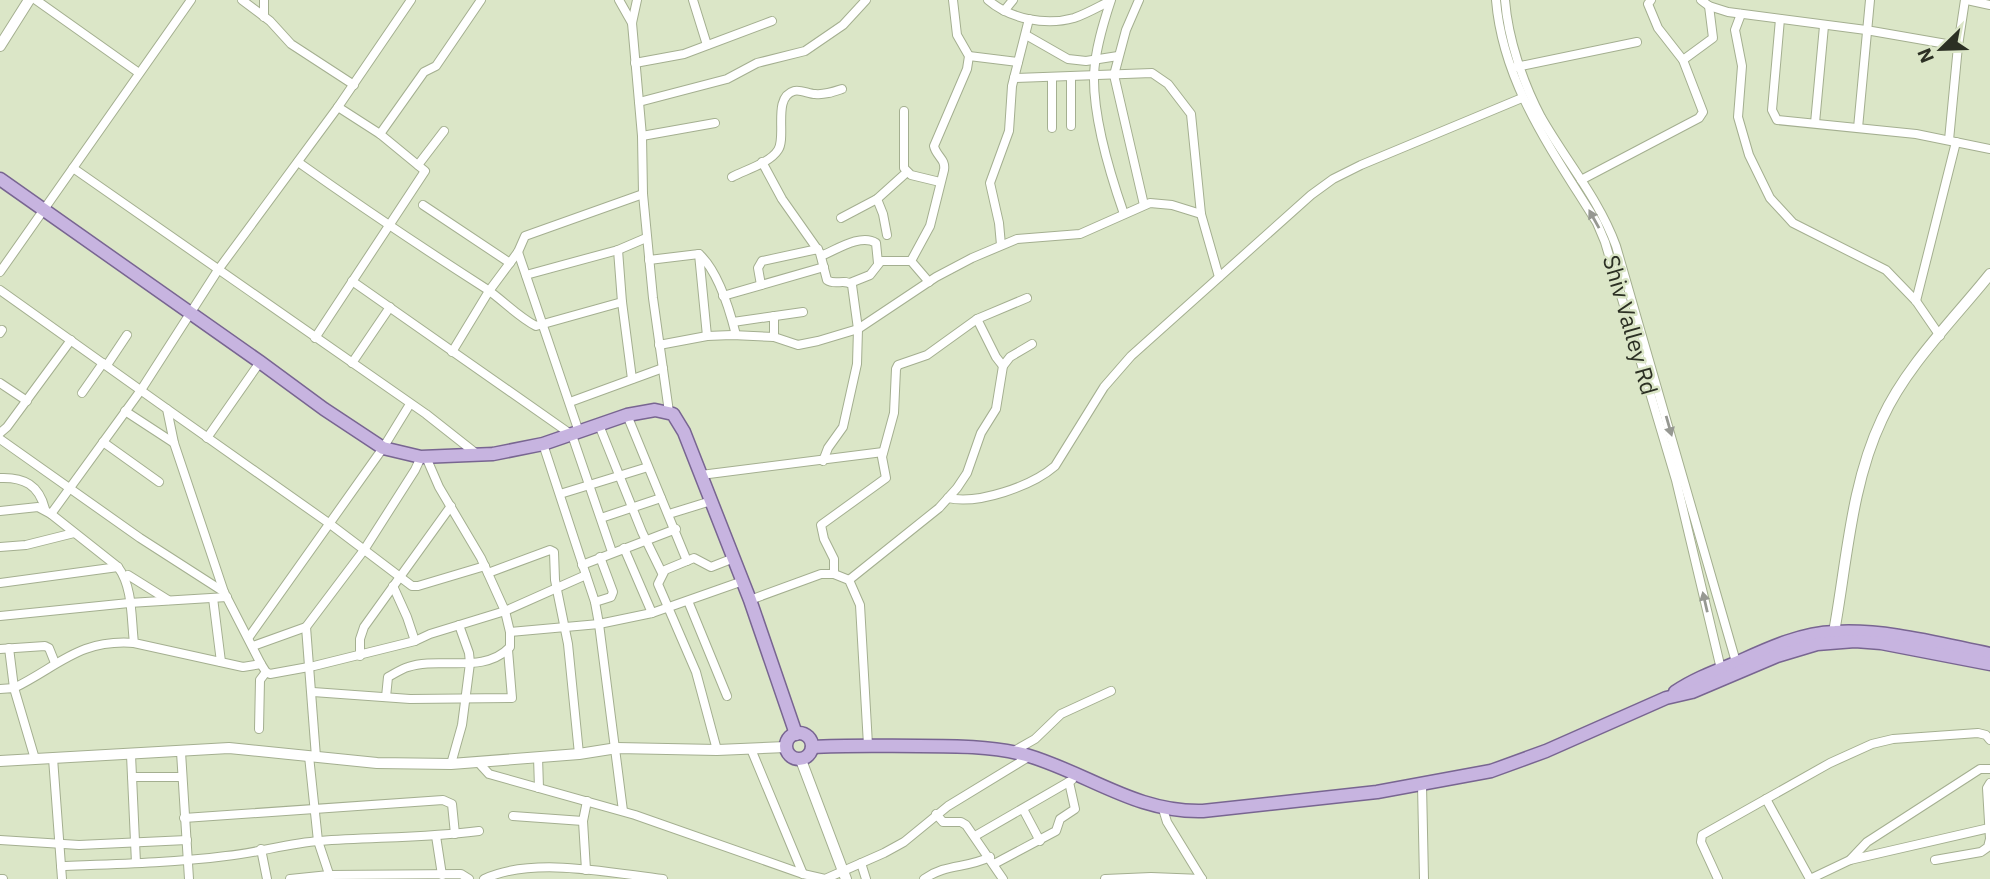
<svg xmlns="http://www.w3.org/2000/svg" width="1990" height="879" font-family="'IBM Plex Sans',sans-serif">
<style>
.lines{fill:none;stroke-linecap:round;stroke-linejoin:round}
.minor-casing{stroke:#a4af90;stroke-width:10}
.tertiary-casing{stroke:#a4af90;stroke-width:12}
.primary-casing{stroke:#786591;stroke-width:15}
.minor{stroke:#fff;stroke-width:8}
.tertiary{stroke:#fff;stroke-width:10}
.primary{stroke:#c7b4e0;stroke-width:12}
.oneway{fill:#969892}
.labels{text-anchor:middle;stroke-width:5;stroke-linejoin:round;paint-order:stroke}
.street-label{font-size:23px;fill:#2c3024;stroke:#dbe6c7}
</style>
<rect width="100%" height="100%" fill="#dbe6c7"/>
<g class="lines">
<g class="minor-casing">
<g id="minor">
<polyline points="36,0 139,73"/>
<polyline points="242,0 270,21 291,44 354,85"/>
<polyline points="264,0 264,17"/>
<polyline points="619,0 632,23"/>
<polyline points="637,0 632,23 642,136 643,194 653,298 669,412"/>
<polyline points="693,0 707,45"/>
<path d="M988 0C1010 19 1046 26 1074 18 1086 14 1098 7 1110 1"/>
<path d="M1111 0C1103 24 1095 50 1094 75 1093 116 1110 174 1124 214"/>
<polyline points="1139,0 1126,30 1114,75 1144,205"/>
<path d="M1496 0C1503 85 1554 153 1597 223L1605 242 1676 480 1721 669"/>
<path d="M1505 0C1508 39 1523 83 1541 117 1566 161 1599 199 1616 246L1736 662"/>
<polyline points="1701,0 1709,6 1728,12 1866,30 1958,46"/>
<polyline points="1967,0 1990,5"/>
<polyline points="1004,11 1013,0"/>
<polyline points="1741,14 1735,30 1742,66 1738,117 1749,155 1770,198 1793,223 1886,270 1916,301 1940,336"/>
<polyline points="1780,19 1772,110 1777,120 1916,134 1990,149"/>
<polyline points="1026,35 1068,59 1086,61 1118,56"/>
<polyline points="969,56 1018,62"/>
<polyline points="1683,60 1713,38 1709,6"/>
<polyline points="635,63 684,54 772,21"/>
<polyline points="1516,67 1637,42"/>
<polyline points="1071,77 1071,126"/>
<polyline points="1014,78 1152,73 1168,84 1191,114 1201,214 1219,277"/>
<polyline points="639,102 727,79 757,63 805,51 843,25 866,0"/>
<polyline points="904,111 904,168 911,175 940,182"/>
<polyline points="1815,123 1824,26"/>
<polyline points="1052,128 1052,77"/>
<polyline points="1858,128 1870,0"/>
<polyline points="380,134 424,72 436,66 481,0"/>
<polyline points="642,136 715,123"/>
<polyline points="1949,140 1958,46 1965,0"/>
<path d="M298 162C360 206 421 247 485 288 503 300 517 316 536 326L622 302"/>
<path d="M762 162 782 199 820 253 827 280C835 286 845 278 852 285L858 329 857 364 843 427 828 448 823 461"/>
<polyline points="418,165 444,131"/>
<polyline points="73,168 426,414 478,455"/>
<path d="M732 177C745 170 770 163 778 150 787 137 772 97 794 91 800 89 809 94 815 94 825 95 833 92 842 89"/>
<polyline points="1581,180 1699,118 1703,112 1683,60 1658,28 1648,4 1651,0"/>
<polyline points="877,199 883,214 887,235"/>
<polyline points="423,205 510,263"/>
<polyline points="841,218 877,199 907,172"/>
<polyline points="1001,245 999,223 990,183 1009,131 1012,86 1029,19"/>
<polyline points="618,250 622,302 632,379"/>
<polyline points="518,252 579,432"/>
<polyline points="699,254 707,336"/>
<path d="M821 256C836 250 861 233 876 243L878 263"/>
<path d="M649 260 699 254C718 271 730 311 736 335"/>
<path d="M911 261 930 226 944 170C946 159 936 156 934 146L967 69 969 56 957 35 953 0"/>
<polyline points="0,272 191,0"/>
<polyline points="526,275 618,250 646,238"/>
<polyline points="352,281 572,435 612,552"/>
<polyline points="850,283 870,275 881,261 911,261 929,282"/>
<polyline points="761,285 758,268 762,261 818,249"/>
<polyline points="0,290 167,409 174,443 224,592 261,664 266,672 270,674 314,666 415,641 430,634 505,611 586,575 543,444"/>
<polyline points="723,296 824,267"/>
<polyline points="1916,301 1956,142"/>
<polyline points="977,319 996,357 1003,366"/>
<polyline points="733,322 803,312"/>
<polyline points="0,333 2,330"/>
<polyline points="774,337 774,316"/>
<polyline points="315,338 425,171 380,134 338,107"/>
<polyline points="659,345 707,336 732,335 774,337 798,345 818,341 858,329 936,277 972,258 1017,239 1080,234 1150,203 1172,205 1201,214"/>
<polyline points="452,352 489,291 518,252 525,236 643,194"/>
<polyline points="352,363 390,307"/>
<polyline points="107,365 127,335"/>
<polyline points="0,383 27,401"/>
<polyline points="82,393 103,363"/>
<polyline points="570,402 663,368"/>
<polyline points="167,409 330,524 412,586 418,586 485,566"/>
<polyline points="125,411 174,443"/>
<polyline points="627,415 687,561"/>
<polyline points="599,425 642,532 662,573"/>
<polyline points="0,433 7,427 71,340"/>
<polyline points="207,438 260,362"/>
<polyline points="0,439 140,538 224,592"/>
<polyline points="103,442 159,482"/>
<polyline points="701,475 883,452"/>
<path d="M0 478C24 477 39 485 45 509"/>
<polyline points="560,494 648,467"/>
<path d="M948 498C978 505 1032 486 1055 466L1104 387 1131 356 1311 195 1333 179 1361 165 1522 98"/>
<polyline points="0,511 38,507 51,514 141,390 218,270 338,107 411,0"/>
<path d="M51 514 118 567C133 587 131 618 134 643L243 667 261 664"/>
<polyline points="669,514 711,501"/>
<polyline points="601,518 661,498"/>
<polyline points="0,547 26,545 74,533"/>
<polyline points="624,548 652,613"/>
<polyline points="582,565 676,529"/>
<polyline points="488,573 550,550 554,552 555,580 568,644 579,754"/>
<polyline points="834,574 834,559 824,539 821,525 886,478 882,457 894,413 896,369 898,365 927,355 977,319 1027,298"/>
<polyline points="128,575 168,600"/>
<polyline points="586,575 595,602 599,624 623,811"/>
<polyline points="849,580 939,508 957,488 967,473 981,433 996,409 1003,366 1010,357 1032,344"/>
<polyline points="0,583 118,567"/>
<polyline points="393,586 407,617 415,641"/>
<polyline points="213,598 221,662"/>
<polyline points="750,600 821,574 834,574 849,580 860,605 868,745"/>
<polyline points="688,601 727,696"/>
<polyline points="595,602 611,597 613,592 600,557"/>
<polyline points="0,616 129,603 227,597"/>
<polyline points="306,627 316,757"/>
<polyline points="510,632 599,624 652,613 743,581"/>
<polyline points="249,637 383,448 410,404"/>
<polyline points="253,646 306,627 364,550 415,470 421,457"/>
<path d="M9 648 14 688C59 666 79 639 134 643"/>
<polyline points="0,649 45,646 49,648 55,663"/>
<polyline points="360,656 360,639 364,627 451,506"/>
<polyline points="0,689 14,688 35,759"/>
<polyline points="313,692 410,699 512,698 508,650"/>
<path d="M386 697 388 677C394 674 401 669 408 667 439 656 484 675 510 647V632L505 611 481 558 439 487 426 457"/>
<polyline points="259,729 260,680 266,672"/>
<polyline points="751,749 803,874"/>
<polyline points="717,750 696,672 658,584 665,570 694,558 711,567 734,558"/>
<polyline points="1014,751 1035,739 1061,714 1111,691"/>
<polyline points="181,752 189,879"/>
<polyline points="131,755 136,863"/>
<polyline points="309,756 318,841 330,877"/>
<polyline points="538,757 539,788"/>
<polyline points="53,758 62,879"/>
<polyline points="478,762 489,774 635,815 803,874 825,879 884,853 904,842 948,806 1030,756"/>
<polyline points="451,764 462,725 470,663 469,653 459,625"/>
<polyline points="132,777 182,777"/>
<polyline points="1422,785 1424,879"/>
<polyline points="1766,799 1810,879"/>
<polyline points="1023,809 1040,841"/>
<polyline points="1163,809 1167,822 1202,879"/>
<polyline points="936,814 943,822 961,822 966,825 1003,879"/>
<polyline points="513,816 583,821"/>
<polyline points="184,818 443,800 452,804 455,834"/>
<polyline points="436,836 442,875"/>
<polyline points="975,836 1072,780"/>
<polyline points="0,840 79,845 187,840"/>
<polyline points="261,849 267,879"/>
<polyline points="1850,860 1867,842 1980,769 1990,769"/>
<polyline points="1935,860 1981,852 1988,847 1990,839 1987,788 1990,783"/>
<polyline points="861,863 866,879"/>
<polyline points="994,864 1056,831 1060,819 1075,809 1069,782"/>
<path d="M61 866C116 864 171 863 226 856 258 853 288 843 320 841 373 837 426 838 479 831"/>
<polyline points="586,870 583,821 587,801"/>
<polyline points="0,879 3,879"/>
<polyline points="290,879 329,875 461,874 469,879"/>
<path d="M484 879C533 856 611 873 663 879"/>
<path d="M924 879C947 863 965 869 990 857"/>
<polyline points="1105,879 1151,877 1202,879"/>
<polyline points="1718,879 1701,842 1702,835 1830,763 1872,744 1893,739 1978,733 1986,735 1990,740"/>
<polyline points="1810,879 1850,860 1989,828"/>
</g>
</g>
<g class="tertiary-casing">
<g id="tertiary">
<polyline points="0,46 29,0"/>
<path d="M1834 632C1847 561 1851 484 1882 419 1906 366 1954 319 1990 274"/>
<polyline points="801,760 846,879"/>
<polyline points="0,761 229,748 377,763 451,764 579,754 617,748 717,750 786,747"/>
</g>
</g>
<g class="primary-casing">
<g id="primary">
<polyline points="0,179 260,362 324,409 383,448 421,457 493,454 543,444 627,415 655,410 673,414 684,432 750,600 796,734"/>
<path d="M1675 692C1694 679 1716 671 1738 662 1769 648 1801 633 1835 632 1887 629 1940 644 1990 654"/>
<circle cx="799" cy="746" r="13"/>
<path d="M812 747C848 745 883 746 919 746 954 746 992 746 1026 755 1088 773 1136 813 1203 811L1377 792 1491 771 1546 751 1666 698 1692 692 1777 656 1817 644 1855 641 1881 643 1990 664"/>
</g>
</g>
<use href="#minor" class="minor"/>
<use href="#tertiary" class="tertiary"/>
<use href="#primary" class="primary"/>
</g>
<defs><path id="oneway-solid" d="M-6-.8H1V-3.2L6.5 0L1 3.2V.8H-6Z" transform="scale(1.75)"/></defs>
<g class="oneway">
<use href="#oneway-solid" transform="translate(1594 219) rotate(-119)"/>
<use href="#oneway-solid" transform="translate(1669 426) rotate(74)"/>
<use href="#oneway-solid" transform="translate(1705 602) rotate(-103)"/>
</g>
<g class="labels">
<g class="street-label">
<text transform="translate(1630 325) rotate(74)" y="8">Shiv Valley Rd</text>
</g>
</g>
<g transform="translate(1941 49) rotate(247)" stroke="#dbe6c7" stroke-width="5" paint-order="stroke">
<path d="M0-5L12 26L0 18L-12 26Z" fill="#2c3024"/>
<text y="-10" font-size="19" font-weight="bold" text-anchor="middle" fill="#2c3024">N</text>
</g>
</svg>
